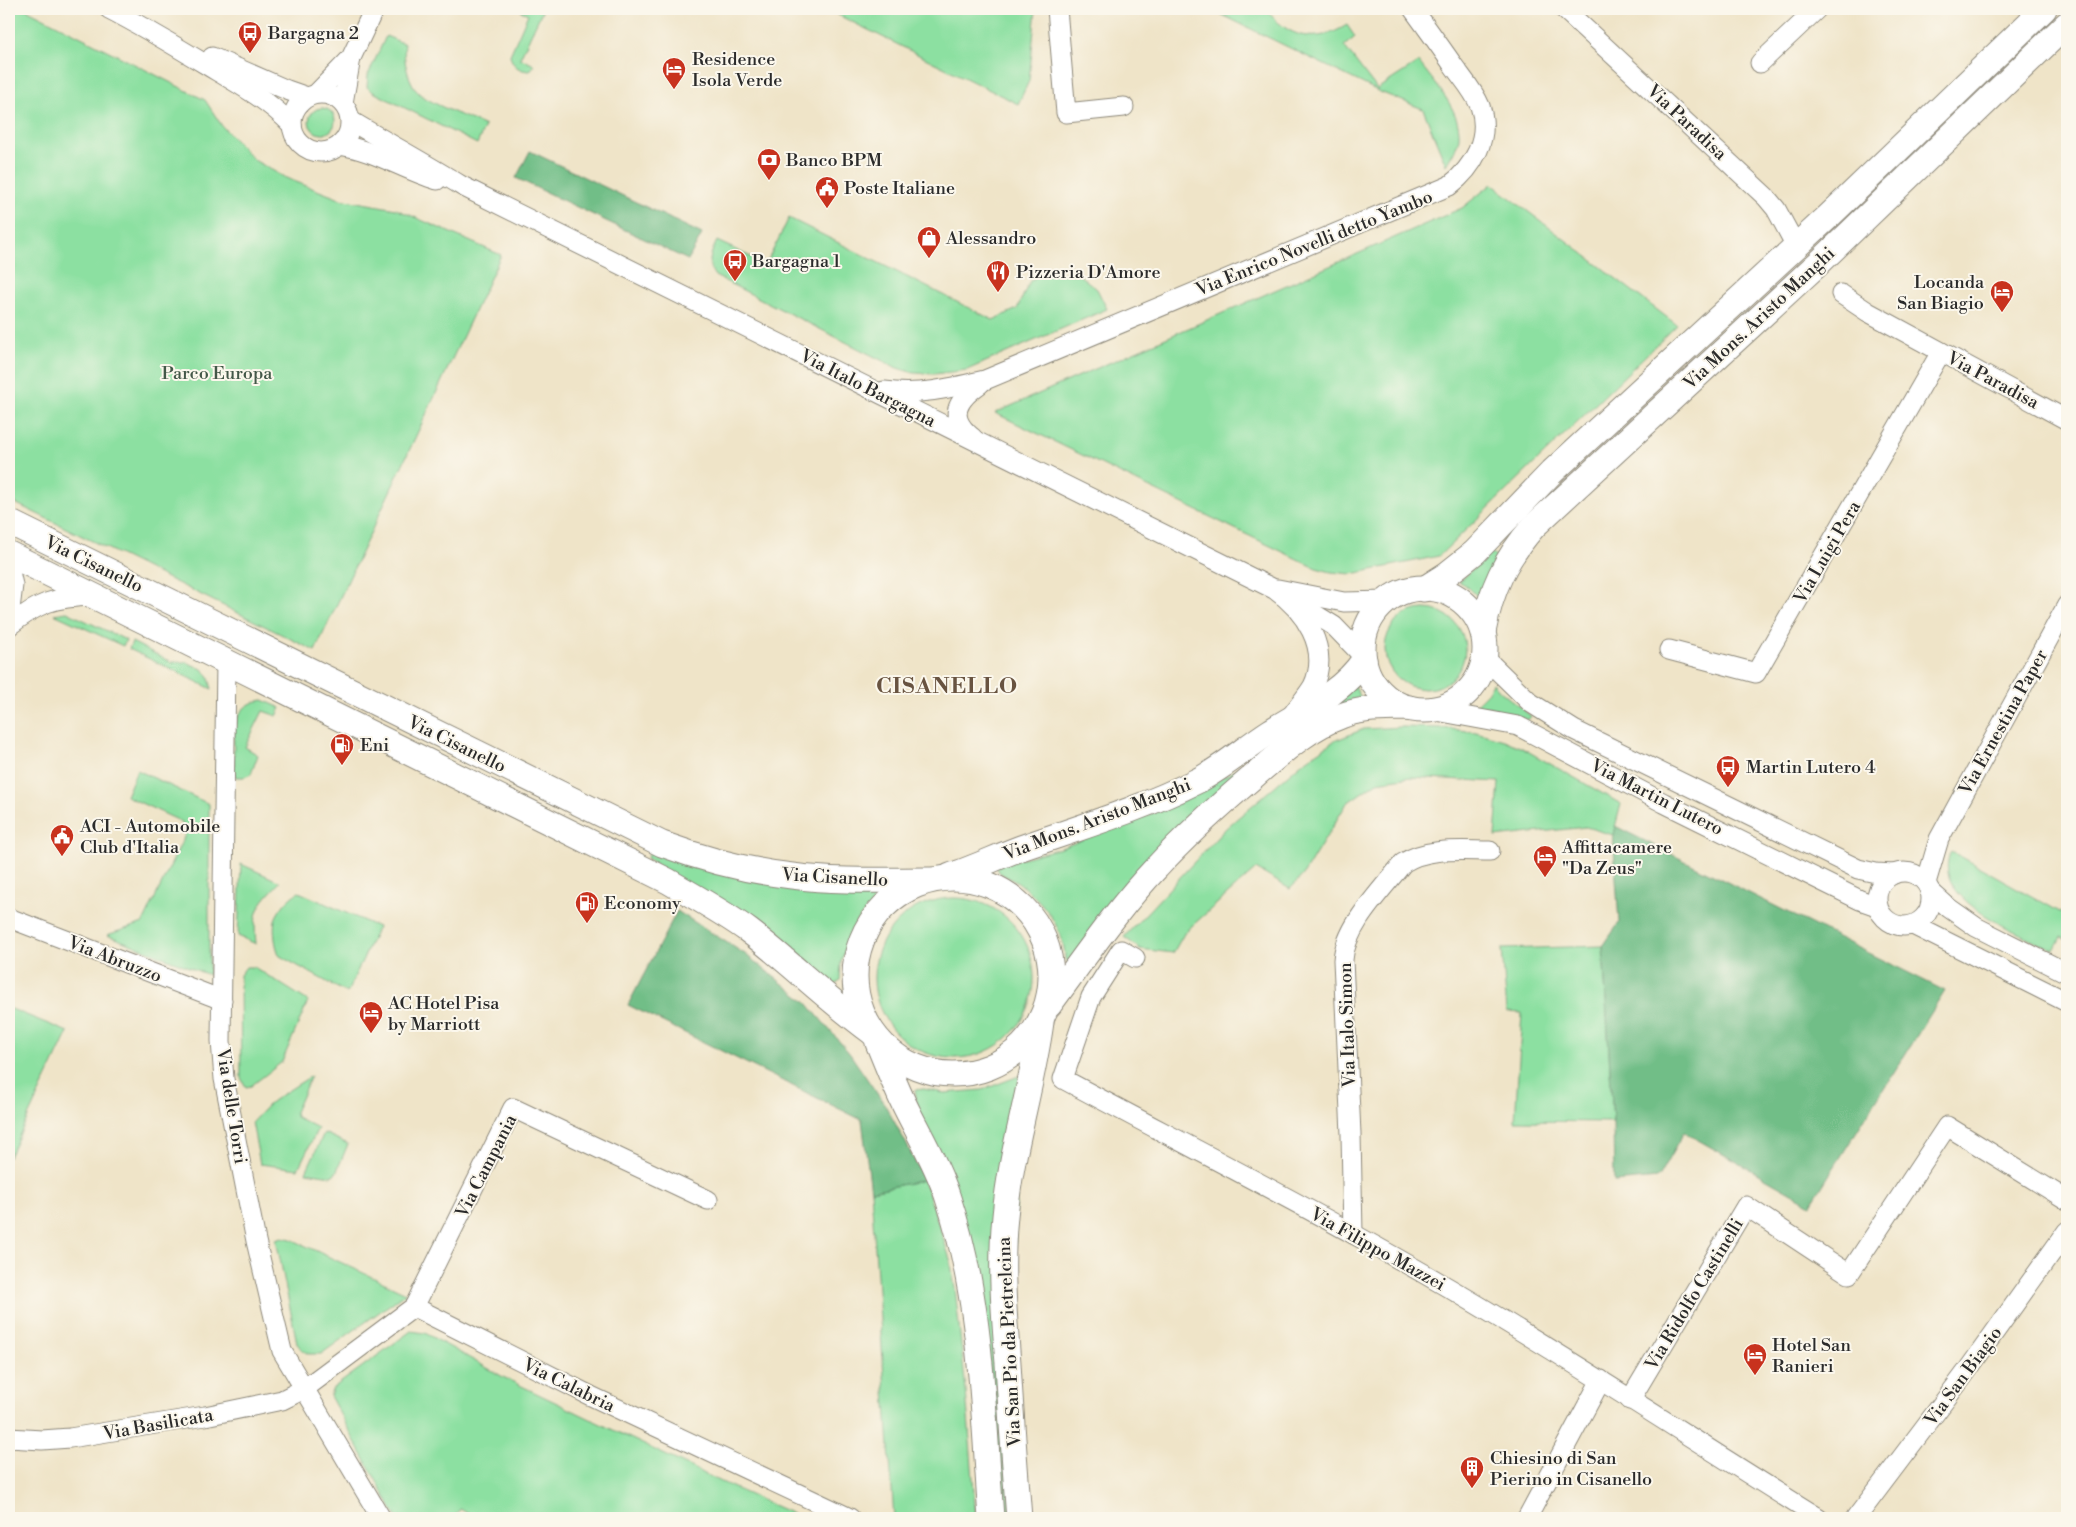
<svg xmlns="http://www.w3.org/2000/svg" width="2076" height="1527" font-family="'Libre Bodoni',serif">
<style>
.green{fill:#8ce0a1;stroke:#5c8666}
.forest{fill:#71be87;stroke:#4e7459}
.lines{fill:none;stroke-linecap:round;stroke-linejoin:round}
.minor-casing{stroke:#8d887a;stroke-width:21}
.major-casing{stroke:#8d887a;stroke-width:27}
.minor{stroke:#fff;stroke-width:19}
.major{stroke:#fff;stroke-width:25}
.labels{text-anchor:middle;stroke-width:4;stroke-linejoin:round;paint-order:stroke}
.poi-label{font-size:18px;fill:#2b2b2b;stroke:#fbf7ec;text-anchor:start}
.street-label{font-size:18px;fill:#2b2b2b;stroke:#fbf7ec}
.park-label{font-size:18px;fill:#435848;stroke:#fbf7ec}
.district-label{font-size:22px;font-weight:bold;letter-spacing:1px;fill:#685340;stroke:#fbf7ec}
</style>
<rect width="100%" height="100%" fill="#fbf7ec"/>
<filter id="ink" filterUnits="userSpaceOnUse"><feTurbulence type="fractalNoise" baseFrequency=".02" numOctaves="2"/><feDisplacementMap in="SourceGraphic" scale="10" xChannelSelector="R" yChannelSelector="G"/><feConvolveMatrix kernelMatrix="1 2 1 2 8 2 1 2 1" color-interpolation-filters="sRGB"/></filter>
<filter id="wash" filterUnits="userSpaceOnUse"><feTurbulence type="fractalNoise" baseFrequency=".0096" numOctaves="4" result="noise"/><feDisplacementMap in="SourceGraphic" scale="20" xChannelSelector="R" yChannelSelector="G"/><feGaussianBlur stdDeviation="1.12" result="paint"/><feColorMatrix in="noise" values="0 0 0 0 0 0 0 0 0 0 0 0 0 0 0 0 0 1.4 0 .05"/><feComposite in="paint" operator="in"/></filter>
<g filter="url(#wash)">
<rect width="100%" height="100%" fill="#efe4c8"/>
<g class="green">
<polygon points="9,9 26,9 205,100 222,126 254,160 286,178 340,199 396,209 501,255 315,651 9,500"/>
<path d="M522 9H543L520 58 534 65 530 71C520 71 512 66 510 55L528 14 521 11Z"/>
<polygon points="838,9 1036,9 1029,81 1018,104 836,14"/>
<path d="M1210 9H1266C1288 38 1315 45 1347 25L1355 37 1344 46 1377 89 1419 62C1433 82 1461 109 1459 137 1458 147 1451 156 1446 165L1423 109 1380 92Z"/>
<path d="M386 36 405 44C402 58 409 86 421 95 436 106 467 117 485 126L477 144 371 91 367 87 368 75Z"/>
<circle cx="322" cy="121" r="13"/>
<polygon points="1492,184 1677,325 1439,556 1352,574 1331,572 1316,568 995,413 1462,208"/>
<path d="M789 218 993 320 1017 309 1030 281 1042 273 1078 274 1097 289 1107 309 967 370 934 374 914 373 897 368 715 276C706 264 711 253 717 241L766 264Z"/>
<polygon points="1491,552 1497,557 1482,601 1468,587 1459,582"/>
<circle cx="1425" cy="649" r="40"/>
<polygon points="67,612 126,640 123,646 54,614"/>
<polygon points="132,642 171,662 186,662 202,669 208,675 212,689 129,649"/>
<polygon points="1493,683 1500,691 1531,716 1528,720 1490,707 1473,707 1488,692"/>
<polygon points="1354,684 1362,700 1331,709"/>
<path d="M263 700 281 708 277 716 263 711 245 747 258 755 251 774 244 777H236L234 773C235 744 226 705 263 700Z"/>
<polygon points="1403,727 1442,728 1476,732 1504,740 1522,748 1621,804 1613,835 1586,827 1495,837 1499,782 1411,777 1377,782 1347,803 1303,875 1290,889 1256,869 1185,932 1173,953 1140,949 1124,937 1226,828 1303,762 1334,741 1364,729"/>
<path d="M1253 759 1255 761 1069 962 1065 959C1065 930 1043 900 1019 884 1013 879 1005 877 999 872L996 865 1061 848 1183 801Z"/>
<polygon points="137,770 209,804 209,975 107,935 143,923 185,835 182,822 126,796"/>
<polygon points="651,851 869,890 876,893 874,901 856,922 848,938 841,963 840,980 835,985 827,985 647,858"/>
<path d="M1951 851 2067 916V940L2061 937 2054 950C2021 933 1928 901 1951 851Z"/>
<path d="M241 864 280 882C257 906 253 910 256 944L238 936Z"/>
<path d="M299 892 378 927 347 993 280 956C275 948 273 929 275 920 278 910 290 896 299 892Z"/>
<circle cx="954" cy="978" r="80"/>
<polygon points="1603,946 1613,1122 1515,1121 1522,1013 1507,1012 1502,949"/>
<polygon points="246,967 254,967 308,1001 282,1062 251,1086 246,1087 241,1078 240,975"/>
<polygon points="9,1008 68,1032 9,1157"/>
<polygon points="311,1076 295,1112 296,1117 318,1128 298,1169 260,1164 252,1122 272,1101"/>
<polygon points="1019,1076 1009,1518 999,1518 987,1340 917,1105 915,1090 924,1089 944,1093 982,1090"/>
<polygon points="324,1133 348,1144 336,1173 331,1176 306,1172"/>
<polygon points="924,1180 950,1259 955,1288 966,1391 976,1518 894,1518 871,1191"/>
<polygon points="282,1237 291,1239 406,1293 321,1354 308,1354 301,1349 297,1343 276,1239"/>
<polygon points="411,1331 425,1333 505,1378 732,1487 802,1518 476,1518 460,1509 454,1518 397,1518 330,1396 333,1388"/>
</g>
<g class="forest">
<polygon points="530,151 702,234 688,260 516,178"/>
<polygon points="1615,826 1945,991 1811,1204 1684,1132 1658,1178 1614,1182 1613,1122 1603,946 1619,923 1613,835"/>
<polygon points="677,911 745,954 806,1002 850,1054 885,1105 905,1141 924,1180 871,1191 862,1120 628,1005"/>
</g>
</g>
<g filter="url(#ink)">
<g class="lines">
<g class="minor-casing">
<g id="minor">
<path d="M109 9C144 27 177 47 210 67 239 84 268 100 292 125"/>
<polyline points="1057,9 1066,113 1124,107"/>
<polyline points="1564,9 1766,197 1776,209 1796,246"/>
<polyline points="212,57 287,90 307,97"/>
<polyline points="1760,63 1817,9"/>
<circle cx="321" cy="123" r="29"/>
<polyline points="316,94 351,58"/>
<polyline points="343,103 351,58 374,9"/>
<path d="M351 121C388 143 425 163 462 186L1274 589C1304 610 1331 648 1313 686 1307 696 1299 705 1292 715"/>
<path d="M340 145C374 150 404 170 437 180"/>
<polyline points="1841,294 1868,312 2067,420"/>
<path d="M884 391C919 396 951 388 985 380L1449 186C1473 168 1491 138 1480 106 1474 91 1462 78 1453 65 1440 46 1426 27 1413 9"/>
<path d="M973 438C946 417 957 400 980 384"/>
<polyline points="9,567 13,585 9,617"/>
<polyline points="1278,589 1344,602 1388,601"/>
<polyline points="1295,602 1334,626 1364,657"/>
<path d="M9 626C38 603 54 597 92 596"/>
<polyline points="1669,650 1756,673 1941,352"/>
<polyline points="1485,658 1531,703 1574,730 1858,869 1876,873 1894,874"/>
<polyline points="226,663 221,1041 224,1079 230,1109 256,1241 282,1351 381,1518"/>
<polyline points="1431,710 1518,726 1664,803 1860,900 1877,906"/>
<circle cx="1904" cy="899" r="27"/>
<polyline points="1926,883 1939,839 2067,605"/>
<polyline points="1930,891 1949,908 1976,927 2067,973"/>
<polyline points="9,918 222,1000"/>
<polyline points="1913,925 2067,1002"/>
<path d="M1135 958 1121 950 1091 997 1063 1079C1190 1147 1318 1212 1442 1284 1570 1358 1693 1440 1819 1518"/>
<path d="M1353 1234 1351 1134 1343 960C1345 926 1382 890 1403 863 1428 847 1461 851 1490 851"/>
<polyline points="414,1307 513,1108 708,1200"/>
<polyline points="1630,1400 1746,1206 1849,1274 1947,1126 2067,1200"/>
<polyline points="9,1438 42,1440 70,1438 205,1416 282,1400 304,1389 414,1307 591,1396 850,1518"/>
<polyline points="1527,1518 1601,1380"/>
<polyline points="1856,1518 1964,1375 2067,1231"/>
</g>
</g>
<g class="major-casing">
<g id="major">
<path d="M9 522 662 844C703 859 748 871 792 876 837 882 884 880 930 880"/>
<path d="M9 554 668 881C695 897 723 912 749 931 791 963 829 1001 872 1032"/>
<circle cx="1424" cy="649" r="61"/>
<polyline points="1424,589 1446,575 1475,552 1552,472 1830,215 2044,9"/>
<path d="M1483 632C1491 589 1505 559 1534 526L1822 260 2067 24"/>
<path d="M950 876C974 868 997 857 1021 848 1081 827 1142 809 1199 780 1225 766 1246 747 1271 731 1303 711 1343 692 1364 660"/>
<circle cx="953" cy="976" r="98"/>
<path d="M1049 1005C1084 958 1117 909 1157 867 1187 834 1221 804 1254 776 1281 753 1308 728 1341 716 1363 707 1386 709 1409 708"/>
<path d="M878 1043C886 1062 894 1083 903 1102 918 1133 936 1162 947 1195 982 1298 983 1410 991 1518"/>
<path d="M1019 1518C1015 1467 1011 1415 1008 1363 1004 1314 1000 1265 1005 1216 1011 1150 1032 1088 1041 1022"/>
</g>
</g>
<use href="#minor" class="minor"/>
<use href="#major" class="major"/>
</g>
</g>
<defs>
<g id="bus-pin" transform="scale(1.25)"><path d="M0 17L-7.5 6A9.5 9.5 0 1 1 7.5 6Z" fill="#c8321e" stroke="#fbf7ec"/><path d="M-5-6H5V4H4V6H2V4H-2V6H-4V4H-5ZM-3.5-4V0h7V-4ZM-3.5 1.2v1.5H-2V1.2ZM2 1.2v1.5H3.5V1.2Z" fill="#fff"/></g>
<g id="hotel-pin" transform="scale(1.25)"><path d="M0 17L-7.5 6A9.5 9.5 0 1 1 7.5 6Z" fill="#c8321e" stroke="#fbf7ec"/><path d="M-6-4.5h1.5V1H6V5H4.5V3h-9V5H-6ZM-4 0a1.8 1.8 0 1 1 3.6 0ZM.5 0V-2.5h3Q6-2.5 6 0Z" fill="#fff"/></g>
<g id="bank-pin" transform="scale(1.25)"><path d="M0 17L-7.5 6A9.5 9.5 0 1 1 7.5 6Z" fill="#c8321e" stroke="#fbf7ec"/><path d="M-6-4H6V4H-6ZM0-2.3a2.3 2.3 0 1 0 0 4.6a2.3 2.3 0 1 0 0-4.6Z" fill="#fff"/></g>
<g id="civic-pin" transform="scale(1.25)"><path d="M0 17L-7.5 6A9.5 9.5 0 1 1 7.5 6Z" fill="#c8321e" stroke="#fbf7ec"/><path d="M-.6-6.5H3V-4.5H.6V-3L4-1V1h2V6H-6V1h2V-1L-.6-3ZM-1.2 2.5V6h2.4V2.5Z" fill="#fff"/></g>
<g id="shop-pin" transform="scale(1.25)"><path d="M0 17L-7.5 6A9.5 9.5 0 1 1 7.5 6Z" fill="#c8321e" stroke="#fbf7ec"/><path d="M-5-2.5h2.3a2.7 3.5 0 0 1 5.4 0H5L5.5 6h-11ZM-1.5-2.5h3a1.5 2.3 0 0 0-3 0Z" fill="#fff"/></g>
<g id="restaurant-pin" transform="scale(1.25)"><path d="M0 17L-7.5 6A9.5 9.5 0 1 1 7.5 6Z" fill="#c8321e" stroke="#fbf7ec"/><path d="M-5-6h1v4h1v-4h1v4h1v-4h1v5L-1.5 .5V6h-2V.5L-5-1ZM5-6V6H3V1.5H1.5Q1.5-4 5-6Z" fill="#fff"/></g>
<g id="fuel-pin" transform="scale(1.25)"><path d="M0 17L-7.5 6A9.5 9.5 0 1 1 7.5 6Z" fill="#c8321e" stroke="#fbf7ec"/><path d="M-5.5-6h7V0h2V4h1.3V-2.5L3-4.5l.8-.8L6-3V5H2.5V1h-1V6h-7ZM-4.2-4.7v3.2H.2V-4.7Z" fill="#fff"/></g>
<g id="building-pin" transform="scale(1.25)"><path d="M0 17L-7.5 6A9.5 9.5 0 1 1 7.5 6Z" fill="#c8321e" stroke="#fbf7ec"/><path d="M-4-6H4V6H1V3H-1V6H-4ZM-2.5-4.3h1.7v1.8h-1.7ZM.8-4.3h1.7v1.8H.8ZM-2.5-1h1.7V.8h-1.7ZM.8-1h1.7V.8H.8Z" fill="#fff"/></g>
</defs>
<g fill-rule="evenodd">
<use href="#bus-pin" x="250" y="33"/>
<use href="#hotel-pin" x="674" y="69"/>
<use href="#bank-pin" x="769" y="160"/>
<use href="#civic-pin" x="827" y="188"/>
<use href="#shop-pin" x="929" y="238"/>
<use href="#bus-pin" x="735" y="261"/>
<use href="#restaurant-pin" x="998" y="272"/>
<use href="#hotel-pin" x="2002" y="292"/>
<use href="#fuel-pin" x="342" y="745"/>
<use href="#bus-pin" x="1728" y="767"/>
<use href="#civic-pin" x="62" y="836"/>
<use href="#hotel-pin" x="1545" y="857"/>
<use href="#fuel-pin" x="587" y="903"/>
<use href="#hotel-pin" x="371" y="1013"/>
<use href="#hotel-pin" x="1755" y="1355"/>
<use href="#building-pin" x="1472" y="1468"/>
</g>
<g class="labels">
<g class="poi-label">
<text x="268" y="39">Bargagna 2</text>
<text x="692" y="65">Residence<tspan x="692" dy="21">Isola Verde</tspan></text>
<text x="786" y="166">Banco BPM</text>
<text x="844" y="194">Poste Italiane</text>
<text x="946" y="244">Alessandro</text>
<text x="752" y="267">Bargagna 1</text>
<text x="1016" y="278">Pizzeria D'Amore</text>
<text x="1984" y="288" text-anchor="end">Locanda<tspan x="1984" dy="21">San Biagio</tspan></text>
<text x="360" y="751">Eni</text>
<text x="1746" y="773">Martin Lutero 4</text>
<text x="80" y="832">ACI - Automobile<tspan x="80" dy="21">Club d'Italia</tspan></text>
<text x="1562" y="853">Affittacamere<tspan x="1562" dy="21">"Da Zeus"</tspan></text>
<text x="604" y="909">Economy</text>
<text x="388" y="1009">AC Hotel Pisa<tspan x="388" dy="21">by Marriott</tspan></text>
<text x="1772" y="1351">Hotel San<tspan x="1772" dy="21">Ranieri</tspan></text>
<text x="1490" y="1464">Chiesino di San<tspan x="1490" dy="21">Pierino in Cisanello</tspan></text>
</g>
<g class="street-label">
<text transform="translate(1687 122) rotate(43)" y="6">Via Paradisa</text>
<text transform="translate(1314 243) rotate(-22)" y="6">Via Enrico Novelli detto Yambo</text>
<text transform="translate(1759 318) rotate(-43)" y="6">Via Mons. Aristo Manghi</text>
<text transform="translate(1993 380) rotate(28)" y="6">Via Paradisa</text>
<text transform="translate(868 388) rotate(27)" y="6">Via Italo Bargagna</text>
<text transform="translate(1827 552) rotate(-60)" y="6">Via Luigi Pera</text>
<text transform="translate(94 564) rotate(26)" y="6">Via Cisanello</text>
<text transform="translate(2003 722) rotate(-61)" y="6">Via Ernestina Paper</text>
<text transform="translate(457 744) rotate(26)" y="6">Via Cisanello</text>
<text transform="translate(1657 797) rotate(27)" y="6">Via Martin Lutero</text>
<text transform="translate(1097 819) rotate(-21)" y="6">Via Mons. Aristo Manghi</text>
<text transform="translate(835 877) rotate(3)" y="6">Via Cisanello</text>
<text transform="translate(115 959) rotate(21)" y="6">Via Abruzzo</text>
<text transform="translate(1347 1025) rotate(-92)" y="6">Via Italo Simon</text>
<text transform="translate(232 1106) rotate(81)" y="6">Via delle Torri</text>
<text transform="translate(486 1166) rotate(-63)" y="6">Via Campania</text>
<text transform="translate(1378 1249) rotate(29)" y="6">Via Filippo Mazzei</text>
<text transform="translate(1694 1294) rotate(-59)" y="6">Via Ridolfo Castinelli</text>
<text transform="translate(1009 1342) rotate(-93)" y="6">Via San Pio da Pietrelcina</text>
<text transform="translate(1963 1376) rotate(-54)" y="6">Via San Biagio</text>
<text transform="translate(569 1385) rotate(26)" y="6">Via Calabria</text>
<text transform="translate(158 1424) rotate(-10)" y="6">Via Basilicata</text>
</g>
<g class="park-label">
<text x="217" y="379">Parco Europa</text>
</g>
<g class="district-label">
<text x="947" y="693">CISANELLO</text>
</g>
</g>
<rect width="2076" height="1527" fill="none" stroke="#fbf7ec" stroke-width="30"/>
</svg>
